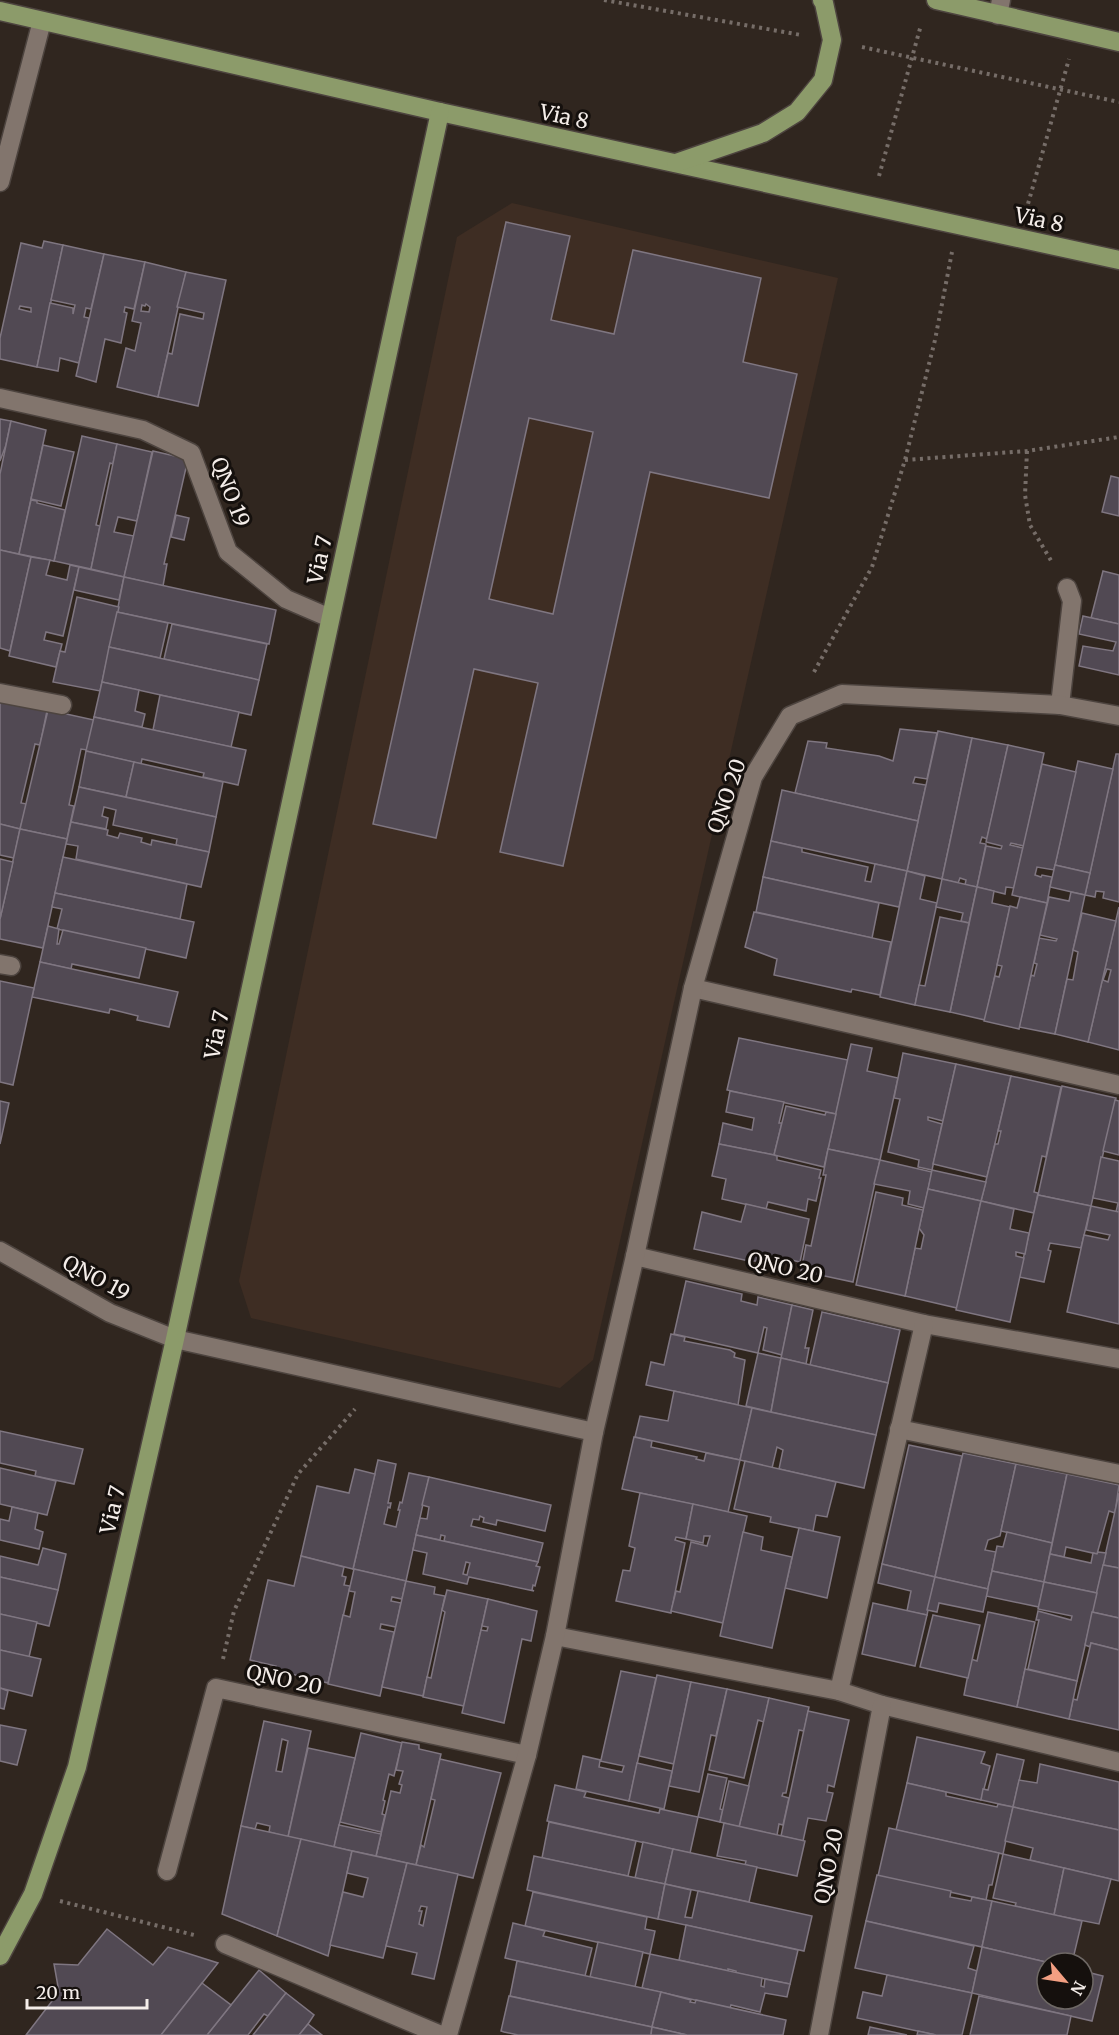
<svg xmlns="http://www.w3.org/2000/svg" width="1119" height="2035" font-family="Merriweather,serif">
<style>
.built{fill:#3e2d23}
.building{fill:#514953;stroke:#7f7681;stroke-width:1.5;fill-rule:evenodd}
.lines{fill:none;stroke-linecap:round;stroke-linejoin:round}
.minor-casing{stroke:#4d443f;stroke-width:21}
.major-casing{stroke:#4d443f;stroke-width:21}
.path{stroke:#766d68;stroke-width:4;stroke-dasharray:3 4.5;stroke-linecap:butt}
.minor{stroke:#82756d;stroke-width:18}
.major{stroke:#8c9b6a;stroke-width:18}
.labels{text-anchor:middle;stroke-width:6;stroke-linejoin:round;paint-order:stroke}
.street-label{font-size:21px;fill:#f4ede9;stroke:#15100d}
</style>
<rect width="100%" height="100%" fill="#30261f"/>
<polygon class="built" points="512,203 838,278 593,1360 560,1388 251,1318 239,1281 457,237"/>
<g class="building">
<path d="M506 222 570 236 551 320 614 334 633 250 761 278 743 362 797 374 769 498 650 472 563 866 500 852 538 683 474 669 436 838 373 824ZM529 418 593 432 553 614 489 599Z"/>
<path d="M44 241 63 245 37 367 0 359V338L21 243 42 248ZM20 306 31 308V312L19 309Z"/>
<polygon points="63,245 104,254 91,309 86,308 84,317 89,318 79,363 60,358 58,371 37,367 50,303 73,308 73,314 75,305 51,300"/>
<polygon points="104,254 145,262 134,309 125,307 124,312 127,313 121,343 105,339 96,382 76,376"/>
<path d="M145 262 186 272 158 397 117 387 126 348 135 351 141 323 132 321ZM146 304 150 307 149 312 141 311 142 305 145 306Z"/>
<polygon points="186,272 226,280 198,406 158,397 168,353 172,354 180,314 203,319 204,313 177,307"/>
<polygon points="0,419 11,421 6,445 0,461"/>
<polygon points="11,421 46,430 19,554 0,550 0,474"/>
<polygon points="82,436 117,444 113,464 110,463 96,525 100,526 91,569 54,561"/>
<polygon points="117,444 152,452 137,521 118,517 114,532 134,536 124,577 91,569"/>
<polygon points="43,445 74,452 61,506 31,499"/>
<polygon points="153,451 188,459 164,564 167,564 163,586 124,577"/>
<polygon points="1111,476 1119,478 1119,516 1102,512"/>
<polygon points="31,500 37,501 37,503 65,510 54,561 19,554"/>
<polygon points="176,515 189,518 184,540 171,537"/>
<polygon points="0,550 31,557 10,651 0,648"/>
<polygon points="31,557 50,560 46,575 67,580 70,565 79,567 63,636 46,632 44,640 62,644 56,667 9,656"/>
<polygon points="79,567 124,577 119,600 74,590"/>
<polygon points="1103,571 1119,575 1119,624 1091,618"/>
<polygon points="124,577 276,610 269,644 117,612"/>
<polygon points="77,597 119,607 100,691 53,682 60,651 65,652"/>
<polygon points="117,612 168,623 160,658 109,647"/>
<polygon points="1083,616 1119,624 1119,675 1079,666 1083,646 1113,651 1116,642 1079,634"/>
<polygon points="172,624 267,644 259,680 164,659"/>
<polygon points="109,647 259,680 251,715 102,682"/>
<polygon points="102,682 139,690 135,711 145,714 142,727 94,717"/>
<polygon points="160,695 239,712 231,747 153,730"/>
<polygon points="0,700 47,711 40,745 35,744 21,803 27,804 20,829 0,824"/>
<polygon points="48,710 94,720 87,750 81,749 69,805 74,806 67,839 20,829"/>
<polygon points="94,717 246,750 238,785 203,777 204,773 142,759 141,764 86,751"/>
<polygon points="900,729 937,733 927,779 915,777 913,783 926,785 918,821 795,793 808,741 827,743 826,748 879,756 893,761"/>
<polygon points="938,731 972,738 942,879 907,871"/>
<polygon points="972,738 1008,745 987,839 982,837 980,843 986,844 977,887 965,885 966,880 960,878 958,883 942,879"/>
<polygon points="1008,745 1044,753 1024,846 1011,843 1010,845 1023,848 1014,888 1006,887 1005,894 977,887 986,846 1001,849 1002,846 986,842"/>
<polygon points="86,751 134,762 126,797 79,787"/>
<polygon points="1116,754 1119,754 1119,902 1103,898 1104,892 1096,891 1095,897 1085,895"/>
<polygon points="1078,761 1113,769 1090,873 1055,865"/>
<polygon points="134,762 223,782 216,817 126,797"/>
<polygon points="1042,764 1076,772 1054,870 1037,867 1035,875 1041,877 1042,875 1052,877 1047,903 1012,895"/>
<polygon points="79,787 216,817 209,852 176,845 177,839 113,825 116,810 104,807 102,816 108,818 106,829 71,822"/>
<polygon points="782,790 918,821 907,871 771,841"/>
<polygon points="71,822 108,830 107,835 118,838 120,833 142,838 141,842 151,845 152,840 209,852 201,887 76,859 78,846 66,844"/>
<polygon points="0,824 20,829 14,858 0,855"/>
<polygon points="20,829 67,839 43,948 0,939 0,919"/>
<polygon points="771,841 802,848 802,852 868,867 865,881 871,882 875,864 907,871 899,907 763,877"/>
<polygon points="63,857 187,884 180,919 55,893"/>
<polygon points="0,859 13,862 0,919"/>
<polygon points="1055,865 1090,873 1085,895 1050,887"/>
<polygon points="907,871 925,876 920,899 937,903 915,1005 880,997"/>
<polygon points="763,877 879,903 872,938 756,912"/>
<polygon points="942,879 977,887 969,923 961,921 963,913 936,907"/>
<polygon points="977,887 994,891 992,903 1010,907 985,1020 950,1012"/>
<polygon points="1071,892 1085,895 1055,1034 1019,1027 1031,975 1034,976 1037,964 1034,963 1039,938 1056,941 1057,939 1040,935 1049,897 1069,901"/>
<polygon points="55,893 194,922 186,958 57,929 62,909 52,907"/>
<polygon points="1020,897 1047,903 1019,1029 984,1021 995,976 999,977 1002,966 997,965 1010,906 1017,908"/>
<path d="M1119 907V1050L1088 1042ZM1107 969 1111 970 1108 982 1103 980Z"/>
<polygon points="754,912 891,942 880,995 852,989 851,992 774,975 777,959 745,947"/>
<polygon points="1082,913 1116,921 1088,1042 1055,1034 1067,979 1073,980 1078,952 1073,950"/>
<polygon points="940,917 969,923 950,1012 915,1005 919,985 925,986"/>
<polygon points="48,926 59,929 57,944 59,944 63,930 146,948 139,978 72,964 71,969 40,962"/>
<polygon points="40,962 178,992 169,1027 137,1020 138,1016 110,1009 109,1013 32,997"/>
<polygon points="0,981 34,988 13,1085 0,1082"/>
<polygon points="739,1038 848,1060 836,1114 727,1090"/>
<polygon points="851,1044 872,1048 867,1071 898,1078 880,1160 828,1149"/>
<polygon points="903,1053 956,1064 943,1121 928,1117 928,1120 942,1124 932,1170 918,1167 919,1160 888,1152 900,1099 894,1098"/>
<polygon points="956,1064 1011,1076 987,1177 933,1164"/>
<polygon points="1011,1076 1061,1087 1046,1157 1042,1156 1034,1192 1038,1193 1034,1213 981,1201 995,1144 998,1144 1001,1131 998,1131"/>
<polygon points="1062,1086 1116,1098 1091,1206 1038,1195"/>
<polygon points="730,1091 784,1102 779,1123 782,1123 774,1155 719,1144 723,1123 752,1130 754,1118 726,1112"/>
<polygon points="1115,1100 1119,1101 1119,1155 1103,1151"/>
<polygon points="0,1101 9,1103 0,1144"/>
<polygon points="786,1106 825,1115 826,1112 836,1114 824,1167 774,1155"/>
<polygon points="719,1144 774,1155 777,1156 777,1160 821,1170 819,1178 821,1178 816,1201 808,1199 806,1211 768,1202 766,1209 722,1199 726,1179 712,1176"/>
<polygon points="828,1149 880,1160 853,1282 801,1271 806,1245 811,1246 826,1175 823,1175"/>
<polygon points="1101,1157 1119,1161 1119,1212 1116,1212 1118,1203 1093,1198"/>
<polygon points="880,1160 932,1172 924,1208 908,1204 910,1191 874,1184"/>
<polygon points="932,1170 986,1182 981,1201 928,1189"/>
<polygon points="928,1189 981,1201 957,1308 905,1296 915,1248 921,1249 924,1235 919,1228"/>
<polygon points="876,1192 903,1198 902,1205 923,1210 905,1296 856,1285"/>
<polygon points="1038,1195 1091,1206 1081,1248 1050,1243 1048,1250 1051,1251 1044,1282 1019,1277"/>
<polygon points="981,1201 1014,1209 1010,1229 1029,1233 1025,1254 1016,1252 1016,1256 1024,1258 1010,1322 956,1310"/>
<polygon points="746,1204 809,1219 800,1262 758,1252 756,1261 749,1261 694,1249 702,1212 741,1222"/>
<polygon points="1091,1206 1119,1212 1119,1324 1067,1312 1084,1235 1108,1240 1110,1235 1086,1230"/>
<polygon points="686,1281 742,1294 741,1301 757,1305 758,1297 792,1305 782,1355 763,1350 767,1328 764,1327 758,1353 674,1334"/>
<polygon points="792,1305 813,1310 805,1348 809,1348 806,1364 781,1358"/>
<polygon points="822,1312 900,1330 888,1383 810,1365"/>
<polygon points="671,1334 685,1337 684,1341 730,1350 735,1353 734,1357 745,1360 738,1405 646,1385 651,1362 664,1365"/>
<polygon points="758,1353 781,1358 771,1412 746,1406"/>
<polygon points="781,1358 888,1383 876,1435 771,1412"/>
<polygon points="674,1391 752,1408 740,1460 635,1437 640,1416 668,1421"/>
<polygon points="752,1408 876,1435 864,1488 779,1469 783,1450 777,1447 772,1468 740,1460"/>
<polygon points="0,1431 83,1449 74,1484 35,1476 36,1471 0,1463"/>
<polygon points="634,1437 652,1441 651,1447 697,1457 696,1459 704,1461 706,1453 740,1460 728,1512 622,1489"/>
<polygon points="909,1445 962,1456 935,1577 882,1564"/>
<polygon points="963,1453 1016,1464 1000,1536 988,1540 985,1550 996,1552 988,1589 935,1577"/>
<polygon points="378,1460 396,1464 388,1503 391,1503 390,1508 388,1507 384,1524 396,1527 400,1510 398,1510 400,1502 402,1503 409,1473 429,1477 406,1581 353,1569"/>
<polygon points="745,1461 836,1482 827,1517 816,1515 813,1531 770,1522 771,1517 734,1509"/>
<polygon points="1016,1464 1067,1474 1052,1543 1001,1531"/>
<polygon points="0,1468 56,1481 47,1515 0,1504"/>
<polygon points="355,1469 375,1474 353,1569 301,1556 317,1486 349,1493"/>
<polygon points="1067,1474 1119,1485 1115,1513 1109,1511 1097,1554 1066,1547 1064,1557 1050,1554"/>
<polygon points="429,1477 551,1505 545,1531 497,1520 496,1525 483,1522 484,1518 480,1516 479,1520 473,1519 471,1526 543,1543 538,1562 444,1541 445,1536 441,1535 440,1540 416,1535 420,1518 427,1519 429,1507 422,1505"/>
<polygon points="640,1493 693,1504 686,1539 676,1537 675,1540 685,1543 671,1613 616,1601 623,1570 630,1571 635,1548 629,1546"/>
<polygon points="1119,1493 1119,1568 1103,1565"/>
<polygon points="693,1504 747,1516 723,1623 671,1611 676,1591 680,1592 691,1542 707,1546 710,1536 704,1536 703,1543 686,1539"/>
<polygon points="12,1507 38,1513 35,1529 43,1532 39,1549 0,1540 0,1519 9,1521"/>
<polygon points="799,1528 840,1537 827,1598 785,1588"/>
<polygon points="743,1532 763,1537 761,1550 792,1557 772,1648 720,1636"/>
<polygon points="1007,1532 1052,1543 1044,1582 992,1571 997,1546 1003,1547"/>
<path d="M416 1535 538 1562 536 1566 540 1567 535 1586 533 1585 532 1590 534 1591 469 1577 467 1584 423 1574 427 1553 413 1550ZM466 1562 470 1563 467 1575 463 1574Z"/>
<polygon points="43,1548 66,1554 58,1590 0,1577 0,1556 38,1565"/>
<polygon points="1098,1552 1106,1553 1097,1593 1044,1582 1050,1554 1091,1563 1093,1553 1097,1554"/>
<polygon points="301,1556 344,1567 342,1576 346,1577 344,1585 350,1586 328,1683 275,1670 276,1666 250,1660 268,1580 294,1586"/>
<polygon points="882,1564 935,1577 927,1615 907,1611 911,1591 878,1583"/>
<polygon points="1103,1565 1119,1568 1119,1618 1092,1612"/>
<polygon points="354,1569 406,1581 402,1599 392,1597 391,1601 401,1603 396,1627 381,1624 380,1629 394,1632 380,1696 328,1684 343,1615 350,1617 355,1592 349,1591"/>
<polygon points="992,1571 1044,1582 1039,1607 986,1596"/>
<polygon points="0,1577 58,1590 49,1626 0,1614"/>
<polygon points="935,1577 988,1589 983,1612 939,1603 937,1612 927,1610"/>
<polygon points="406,1581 435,1587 434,1594 445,1596 423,1696 382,1687"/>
<polygon points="1044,1582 1097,1593 1077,1681 1028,1669 1039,1620 1036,1620 1038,1611 1071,1620 1072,1616 1038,1609"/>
<polygon points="447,1590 488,1599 464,1706 423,1697 427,1677 431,1678 445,1612 442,1610"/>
<polygon points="488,1599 537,1611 531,1641 522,1639 504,1723 462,1713 481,1630 487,1631 488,1627 482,1626"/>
<polygon points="873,1603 927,1615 915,1666 862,1654"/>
<polygon points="988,1612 1035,1622 1017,1707 964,1695 971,1659 977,1661"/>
<polygon points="1092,1612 1119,1618 1119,1650 1091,1643 1090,1647 1085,1645"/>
<polygon points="0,1614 37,1622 29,1657 0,1650"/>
<polygon points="933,1615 980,1625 968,1678 920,1667"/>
<polygon points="1091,1643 1119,1650 1119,1730 1069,1719 1073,1699 1077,1700"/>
<polygon points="0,1650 41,1659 32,1696 0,1688"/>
<polygon points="1025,1669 1077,1681 1069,1719 1017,1707"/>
<path d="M621 1671 656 1678 629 1801 576 1789 583 1756 601 1760ZM600 1761 624 1766 622 1772 599 1767Z"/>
<polygon points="657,1675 691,1682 674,1764 639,1756"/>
<polygon points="691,1682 727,1689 716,1736 711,1735 699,1792 669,1786"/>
<polygon points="0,1688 8,1691 4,1709 0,1708"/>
<polygon points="727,1689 769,1698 764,1722 758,1720 744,1778 709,1770"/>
<polygon points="769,1698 809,1707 804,1731 799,1730 786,1793 783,1793 782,1796 789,1798 783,1825 779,1824 777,1835 739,1827"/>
<polygon points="808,1711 849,1720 834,1787 828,1785 827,1792 833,1793 826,1821 808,1818 803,1841 781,1836"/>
<path d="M264 1721 311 1731 288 1837 269 1832 270 1826 257 1823 255 1829 241 1826ZM282 1739 288 1741 282 1772 276 1771Z"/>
<polygon points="0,1725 26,1730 17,1765 0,1761"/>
<polygon points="361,1733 402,1743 394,1776 389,1774 383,1800 385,1801 382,1814 385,1815 381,1832 340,1822"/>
<polygon points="917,1737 985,1752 981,1763 990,1766 981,1800 907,1783"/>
<polygon points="402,1742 419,1745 419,1749 441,1754 416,1865 376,1856 391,1791 400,1793 402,1785 399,1784 403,1771 396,1770"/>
<polygon points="308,1748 355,1758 334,1847 288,1837"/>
<polygon points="997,1754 1024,1760 1013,1807 981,1800 983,1789 988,1790"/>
<polygon points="440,1759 501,1773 473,1878 416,1865 421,1845 424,1847 435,1800 431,1799"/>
<polygon points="637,1763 672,1771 664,1809 629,1801"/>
<polygon points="1040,1764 1119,1782 1119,1830 1013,1807 1019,1780 1037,1783"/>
<polygon points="708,1774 727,1778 720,1809 723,1810 720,1822 698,1817"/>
<polygon points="729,1781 749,1786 739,1827 720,1822"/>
<polygon points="907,1783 946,1792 946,1796 997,1807 998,1804 1013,1807 1003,1854 896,1830"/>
<polygon points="555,1785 586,1792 584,1797 659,1813 660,1809 698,1817 690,1853 547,1821"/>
<polygon points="1013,1807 1119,1830 1119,1881 1030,1860 1033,1848 1005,1841"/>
<polygon points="549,1822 636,1841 628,1876 542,1858"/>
<polygon points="724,1823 805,1841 797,1876 745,1865 746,1861 717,1856"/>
<polygon points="339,1825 381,1834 376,1856 334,1847"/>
<polygon points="241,1826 301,1839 277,1936 222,1914"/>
<polygon points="889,1828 999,1853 992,1885 989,1885 986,1900 878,1876"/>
<polygon points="301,1839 352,1851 328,1956 277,1936"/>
<polygon points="643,1842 673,1849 665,1884 635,1878"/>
<polygon points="673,1849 757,1867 749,1902 665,1884"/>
<polygon points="352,1851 407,1863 383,1958 330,1945 343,1892 363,1897 368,1878 347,1873"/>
<polygon points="1003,1854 1064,1868 1054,1915 1015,1906 1016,1903 993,1898"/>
<polygon points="534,1856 665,1884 658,1919 527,1890"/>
<path d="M407 1863 458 1874 434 1979 412 1974 417 1953 386 1946ZM421 1906 427 1907 423 1926 419 1924 422 1911H419Z"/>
<polygon points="1064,1868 1111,1879 1099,1924 1054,1915"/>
<polygon points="877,1875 951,1891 950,1897 971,1901 972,1897 992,1901 982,1947 866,1921"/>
<polygon points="665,1884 691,1890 685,1917 692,1918 698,1891 812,1916 804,1951 658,1919"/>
<polygon points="533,1892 647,1917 645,1929 655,1931 650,1954 525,1926"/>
<polygon points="992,1901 1082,1921 1072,1963 1050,1963 982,1947"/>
<polygon points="866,1921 974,1946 968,1968 977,1971 972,1993 855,1968"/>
<polygon points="513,1923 545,1931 543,1936 592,1948 585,1976 505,1958"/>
<polygon points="686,1925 798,1950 790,1984 736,1973 736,1971 728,1969 728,1971 679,1960"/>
<polygon points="107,1929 153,1965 168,1947 218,1963 161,2035 26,2035 59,1992 54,1964 78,1965"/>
<polygon points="598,1942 643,1952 635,1987 590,1977"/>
<polygon points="982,1947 1050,1963 1047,1963 1047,1999 1083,1999 1083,1971 1103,1976 1092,2021 972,1993"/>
<polygon points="650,1954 762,1978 761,1986 764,1987 765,1979 790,1984 787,1997 765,1993 760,2012 731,2005 730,2008 642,1988"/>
<polygon points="517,1961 661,1992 652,2027 510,1996"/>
<polygon points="259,1970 286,1993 268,2016 264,2014 248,2035 207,2035"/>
<polygon points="887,1975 972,1993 962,2035 936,2035 857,2018 863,1992 882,1996"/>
<polygon points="202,1983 231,2005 207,2035 161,2035"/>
<polygon points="661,1992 691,2000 690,2002 695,2003 696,2000 786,2020 783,2035 687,2035 652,2027"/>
<polygon points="286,1993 314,2015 308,2024 299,2035 253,2035"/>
<polygon points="509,1996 652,2027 651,2035 518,2035 504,2032 501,2031"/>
<polygon points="979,1996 1071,2016 1067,2035 970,2035"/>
<polygon points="308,2024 322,2035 299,2035"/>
<polygon points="652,2027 687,2035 651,2035"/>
<polygon points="870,2027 907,2035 868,2035"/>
<polygon points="918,2031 936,2035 917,2035"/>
</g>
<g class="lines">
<g class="minor-casing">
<g id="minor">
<polyline points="998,15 1001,0"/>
<polyline points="0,182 42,21"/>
<polyline points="0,398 143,430 191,453 228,552 286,599 330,618"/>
<polyline points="0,693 62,705"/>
<polyline points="1060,705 1072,601 1067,588"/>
<polyline points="0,964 11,966"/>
<polyline points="693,988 1119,1085"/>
<polyline points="0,1251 110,1313 175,1339 594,1432"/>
<polyline points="635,1256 924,1324 1119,1359"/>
<polyline points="899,1429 1119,1474"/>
<polyline points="555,1636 839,1691 882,1705 1119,1762"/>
<polyline points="839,1691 924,1324"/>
<polyline points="167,1871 216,1688 527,1755"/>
<polyline points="225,1944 441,2035"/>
<polyline points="448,2035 527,1755 555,1636 594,1432 635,1256 693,988 753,777 790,716 842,694 1060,705 1119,716"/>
<polyline points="819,2035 882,1705"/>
</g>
</g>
<g class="major-casing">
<g id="major">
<polyline points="936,0 1119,42"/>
<polyline points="0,11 440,112 1119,260"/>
<polyline points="676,163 763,133 797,112 823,80 832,40 824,3 822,0"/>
<polyline points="0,1956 33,1894 77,1767 175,1339 440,112"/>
</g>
</g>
<g class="path">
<polyline points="604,0 801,35"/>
<polyline points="862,47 1119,102"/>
<polyline points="879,176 921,25"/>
<polyline points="1026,211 1069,59"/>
<polyline points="1027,451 1025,495 1030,525 1053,564"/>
<polyline points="905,460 1027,451 1119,437"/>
<polyline points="814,672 872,567 905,460 935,340 952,252"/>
<polyline points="223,1659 234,1611 298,1474 355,1409"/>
<polyline points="60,1901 198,1936"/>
</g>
<use href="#minor" class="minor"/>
<use href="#major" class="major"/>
</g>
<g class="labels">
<g class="street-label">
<text transform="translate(564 117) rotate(12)" y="7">Via 8</text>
<text transform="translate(1039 220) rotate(12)" y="7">Via 8</text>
<text transform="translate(230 492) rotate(69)" y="7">QNO 19</text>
<text transform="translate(320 560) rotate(-78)" y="7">Via 7</text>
<text transform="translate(727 796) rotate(-71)" y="7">QNO 20</text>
<text transform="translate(217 1035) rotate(-78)" y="7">Via 7</text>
<text transform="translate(785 1268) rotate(13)" y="7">QNO 20</text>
<text transform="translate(96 1278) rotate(28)" y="7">QNO 19</text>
<text transform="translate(113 1510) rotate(-77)" y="7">Via 7</text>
<text transform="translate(284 1680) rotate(12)" y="7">QNO 20</text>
<text transform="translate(829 1866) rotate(-79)" y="7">QNO 20</text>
</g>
</g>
<g transform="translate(1065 1981) rotate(119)"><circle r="28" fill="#15100d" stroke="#6e6865" stroke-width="1.5"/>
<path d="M0-4.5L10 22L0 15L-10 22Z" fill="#f39f82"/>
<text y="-9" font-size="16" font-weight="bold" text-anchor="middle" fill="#f4ede9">N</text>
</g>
<path d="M27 1999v9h120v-9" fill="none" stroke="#f4ede9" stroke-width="3"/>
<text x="36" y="1999" font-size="18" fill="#f4ede9" stroke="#15100d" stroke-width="4.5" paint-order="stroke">20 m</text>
</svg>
